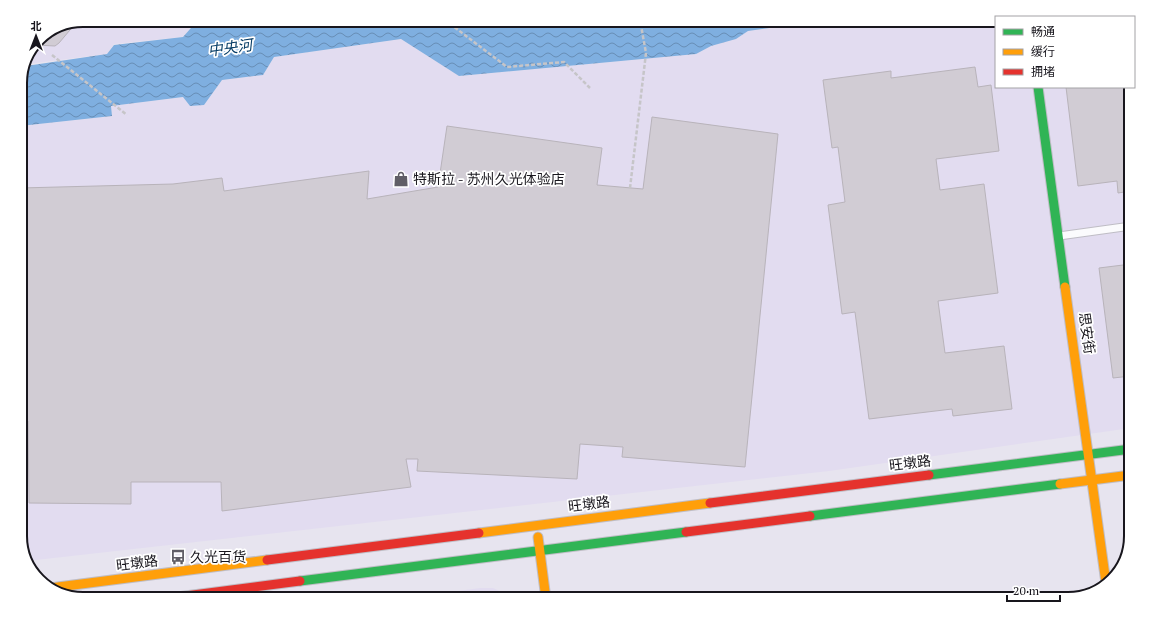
<svg xmlns="http://www.w3.org/2000/svg" width="1151" height="619" font-family="'PT Serif','Noto Sans SC',serif">
<style>
.built{fill:#e2dcf0}
.water{fill:url(#water-waves)}
.building{fill:#d1ccd4;stroke:#b8b3ba}
.lines{fill:none;stroke-linecap:round;stroke-linejoin:round}
.lane-casing{stroke:#bfbdc5;stroke-width:9}
.fast-casing{stroke:#bfbdc5;stroke-width:11}
.slow-casing{stroke:#bfbdc5;stroke-width:11}
.jam-casing{stroke:#bfbdc5;stroke-width:11}
.path{stroke:#c6c5c8;stroke-width:2.5;stroke-dasharray:4 2;stroke-linecap:butt}
.lane{stroke:#fbfbfd;stroke-width:7}
.fast{stroke:#30b455;stroke-width:9}
.slow{stroke:#ff9f0a;stroke-width:9}
.jam{stroke:#e5322d;stroke-width:9}
.labels{text-anchor:middle;stroke-width:3.5;stroke-linejoin:round;paint-order:stroke}
.poi-label{font-size:14px;fill:#18161d;stroke:#fff;text-anchor:start}
.street-label{font-size:14px;fill:#18161d;stroke:#fff}
.water-label{font-size:15px;font-style:italic;fill:#053b65;stroke:#fff}
.rim{fill:none;stroke:#18161d;stroke-width:2}
</style>
<defs>
<pattern id="water-waves" width="16" height="10" patternUnits="userSpaceOnUse"><rect width="16" height="10" fill="#7fafe0"/><path d="M0 5q4-4 8 0t8 0" fill="none" stroke="#678db5"/></pattern>
</defs>
<rect width="100%" height="100%" fill="#e7e4ef"/>
<g class="built">
<polygon points="84,20 200,20 198,20 183,37 114,44 107,54 27,64 39,38"/>
<polygon points="829,20 996,20 996,87 1131,87 1131,428 829,471 27,561 20,540 20,126 112,116 111,106 183,97 190,106 204,105 222,80 263,75 274,57 401,39 459,76 696,54 711,46 736,39 748,31"/>
<polygon points="480,588 493,588 504,593 511,599 400,599"/>
</g>
<polygon class="water" points="198,20 829,20 748,31 736,39 711,46 696,54 459,76 401,39 274,57 263,75 222,80 204,105 190,106 183,97 111,106 112,116 20,126 20,80 26,66 107,54 114,45 183,37"/>
<g class="building">
<polygon points="75,24 59,43 55,46 36,45 39,38"/>
<polygon points="975,67 978,87 991,85 999,151 936,159 940,190 984,184 998,293 938,301 945,353 1004,346 1012,409 953,416 952,409 869,419 855,312 842,314 828,205 845,202 838,147 832,148 823,80 891,71 891,78"/>
<polygon points="1066,87 1131,87 1131,191 1118,193 1117,181 1078,186"/>
<polygon points="652,117 778,134 745,467 622,457 623,447 580,444 577,479 417,471 418,459 406,459 411,487 222,511 221,482 131,482 131,504 29,503 28,421 20,421 20,188 173,184 222,178 224,191 369,171 367,199 438,187 447,126 602,148 597,185 643,189"/>
<polygon points="1131,264 1131,376 1113,378 1099,268"/>
</g>
<g class="lines">
<g class="lane-casing">
<polyline id="lane" points="1059,236 1131,226"/>
</g>
<g class="fast-casing">
<g id="fast">
<polyline points="1038,87 1065,287"/>
<polyline points="929,475 1131,449"/>
<polyline points="810,516 1060,484"/>
<polyline points="300,581 686,532"/>
</g>
</g>
<g class="slow-casing">
<g id="slow">
<polyline points="1065,287 1106,583"/>
<polyline points="1060,484 1131,475"/>
<polyline points="479,533 710,503"/>
<polyline points="538,537 546,599"/>
<polyline points="50,588 267,560"/>
</g>
</g>
<g class="jam-casing">
<g id="jam">
<polyline points="710,503 929,475"/>
<polyline points="686,532 810,516"/>
<polyline points="267,560 479,533"/>
<polyline points="162,599 300,581"/>
</g>
</g>
<g class="path">
<polyline points="445,20 507,67 564,62 590,88"/>
<polyline points="52,55 127,115"/>
<polyline points="630,188 646,53 640,20"/>
</g>
<use href="#lane" class="lane"/>
<use href="#fast" class="fast"/>
<use href="#slow" class="slow"/>
<use href="#jam" class="jam"/>
</g>
<defs>
<g id="shop-bare" transform="scale(1.2)"><path d="M-5-2.5h2.3a2.7 3.5 0 0 1 5.4 0H5L5.5 6h-11ZM-1.5-2.5h3a1.5 2.3 0 0 0-3 0Z" fill="#605e66" stroke="#fff" stroke-width="2.5" paint-order="stroke"/></g>
<g id="bus-bare" transform="scale(1.2)"><path d="M-5-6H5V4H4V6H2V4H-2V6H-4V4H-5ZM-3.5-4V0h7V-4ZM-3.5 1.2v1.5H-2V1.2ZM2 1.2v1.5H3.5V1.2Z" fill="#605e66" stroke="#fff" stroke-width="2.5" paint-order="stroke"/></g>
</defs>
<g fill-rule="evenodd">
<use href="#shop-bare" x="401" y="179"/>
<use href="#bus-bare" x="178" y="557"/>
</g>
<g class="labels">
<g class="poi-label">
<text x="413" y="184">特斯拉 - 苏州久光体验店</text>
<text x="190" y="562">久光百货</text>
</g>
<g class="street-label">
<text transform="translate(1087 333) rotate(82)" y="5">思安街</text>
<text transform="translate(910 463) rotate(-7)" y="5">旺墩路</text>
<text transform="translate(589 504) rotate(-7)" y="5">旺墩路</text>
<text transform="translate(137 563) rotate(-7)" y="5">旺墩路</text>
</g>
<g class="water-label">
<text transform="translate(230 48) rotate(-8)" y="5">中央河</text>
</g>
</g>
<path d="M0 0H1151V619H0ZM83 27H1068A56 56 0 0 1 1124 83V536A56 56 0 0 1 1068 592H83A56 56 0 0 1 27 536V83A56 56 0 0 1 83 27Z" fill="#fff" fill-rule="evenodd"/>
<path class="rim" d="M83 27H1068A56 56 0 0 1 1124 83V536A56 56 0 0 1 1068 592H83A56 56 0 0 1 27 536V83A56 56 0 0 1 83 27Z"/>
<rect x="995" y="16" width="140" height="72" fill="#ffffff" stroke="#a3a2a5"/>
<rect x="1003" y="29" width="20" height="6" fill="#30b455" stroke="#a3a2a5"/>
<text x="1031" y="36" font-size="12" fill="#18161d">畅通</text>
<rect x="1003" y="49" width="20" height="6" fill="#ff9f0a" stroke="#a3a2a5"/>
<text x="1031" y="56" font-size="12" fill="#18161d">缓行</text>
<rect x="1003" y="69" width="20" height="6" fill="#e5322d" stroke="#a3a2a5"/>
<text x="1031" y="76" font-size="12" fill="#18161d">拥堵</text>
<g transform="translate(36 36)" stroke="#ffffff" stroke-width="3" paint-order="stroke">
<path d="M0-3L7 15L0 10L-7 15Z" fill="#18161d"/>
<text y="-6" font-size="11" font-weight="bold" text-anchor="middle" fill="#18161d">北</text>
</g>
<path d="M1007 595v6h53v-6" fill="none" stroke="#18161d" stroke-width="2"/>
<text x="1013" y="595" font-size="12" fill="#18161d" stroke="#ffffff" stroke-width="3" paint-order="stroke">20 m</text>
</svg>
